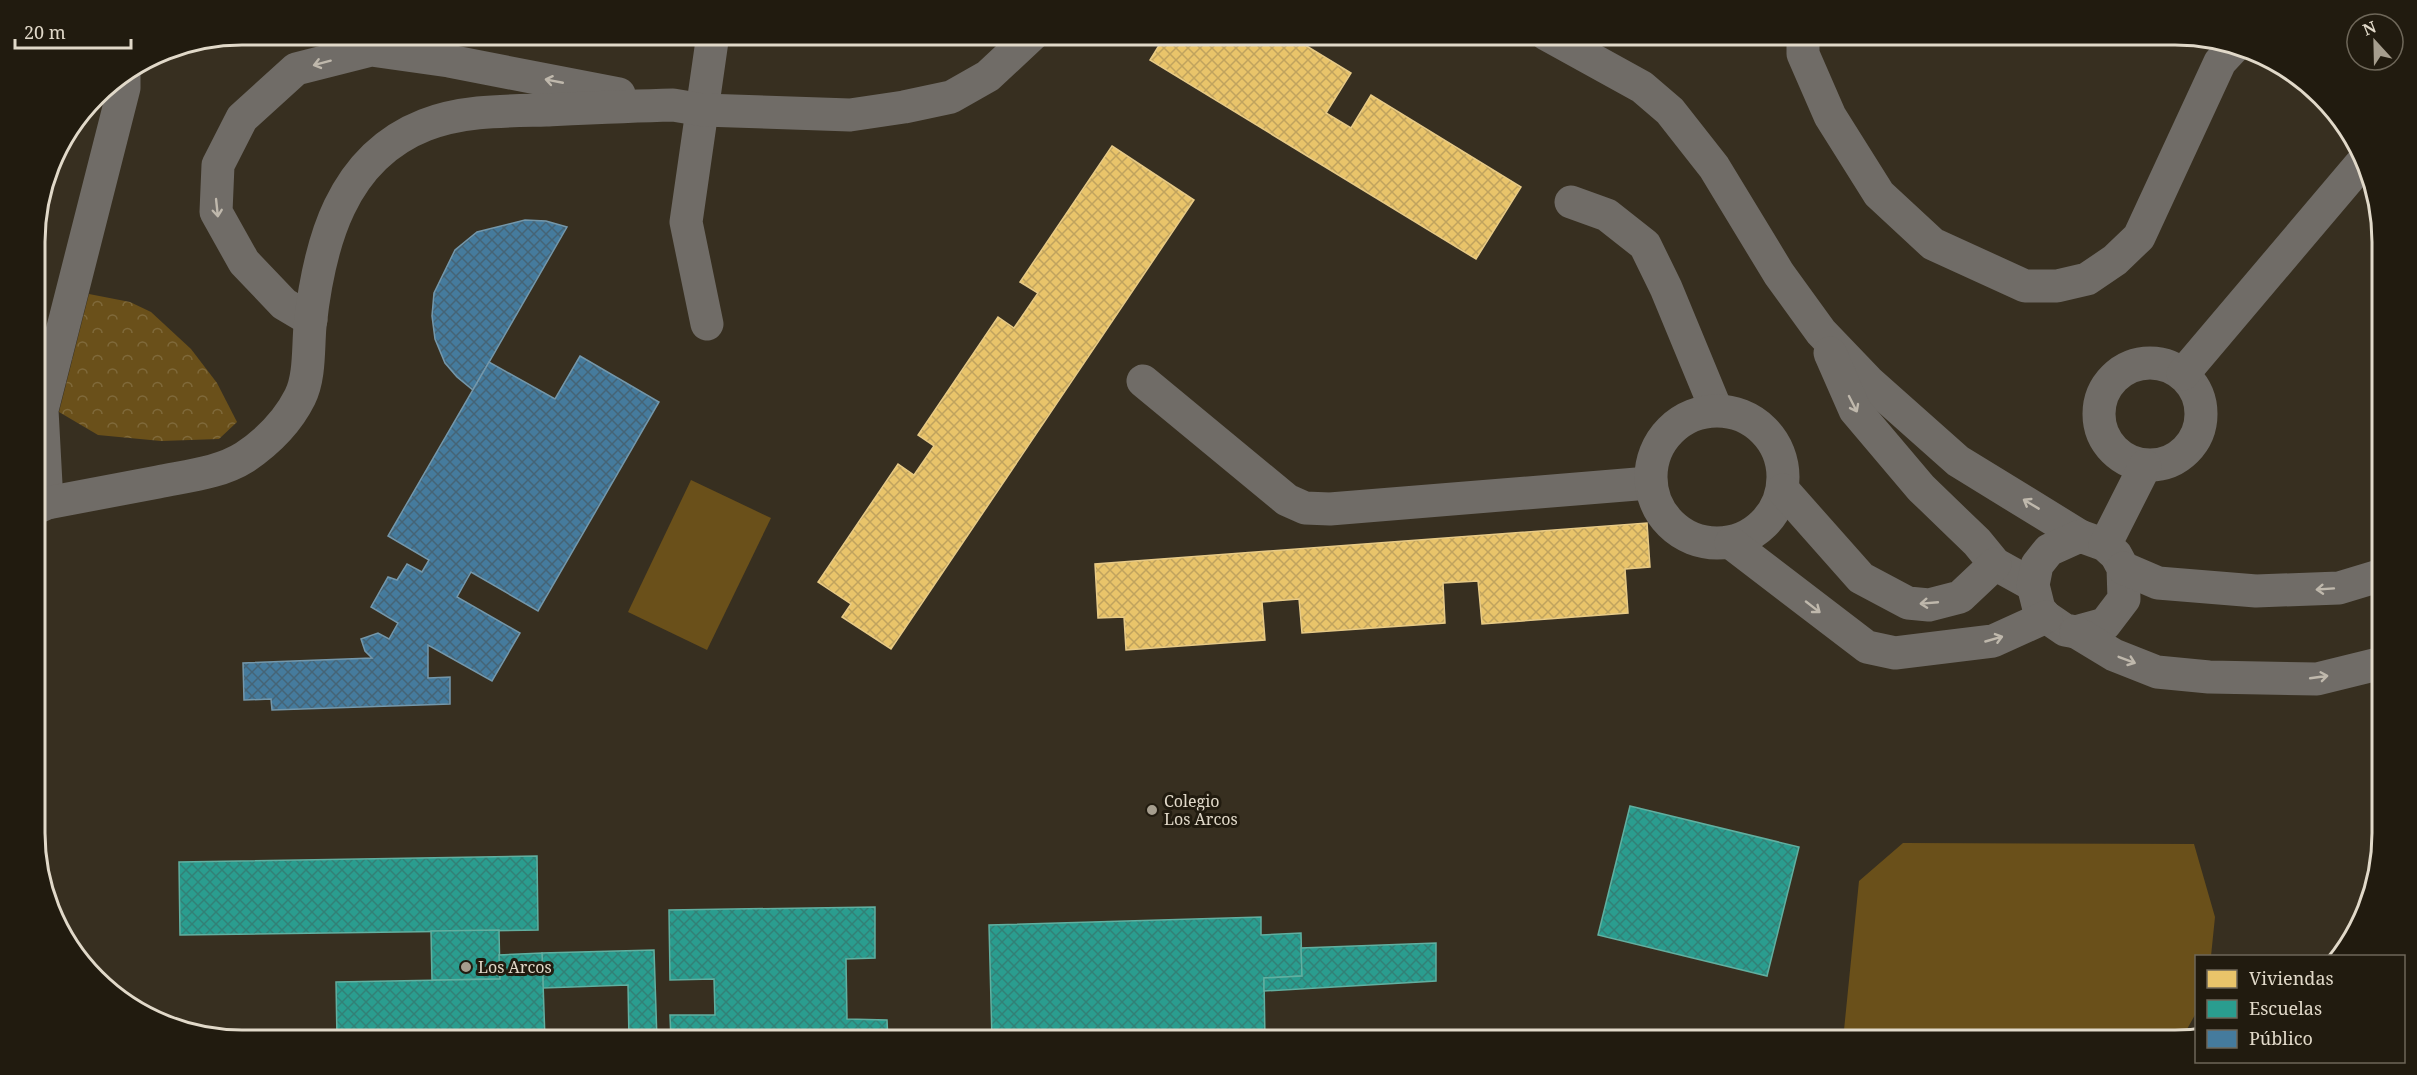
<svg xmlns="http://www.w3.org/2000/svg" width="2417" height="1075" font-family="'Noto Serif',serif">
<style>
.forest{fill:url(#forest-crowns)}
.pitch{fill:#6a501a}
.homes{fill:url(#homes-cross-hatch);stroke:#e7ca86;stroke-width:1.5}
.schools{fill:url(#schools-cross-hatch);stroke:#61afa0;stroke-width:1.5}
.public{fill:url(#public-cross-hatch);stroke:#7497aa;stroke-width:1.5}
.lines{fill:none;stroke-linecap:round;stroke-linejoin:round}
.minor{stroke:#706c67;stroke-width:33}
.oneway{stroke:#bfb8ac}
.poi-dot{fill:#a69e8e;stroke:#211b0f;stroke-width:2}
.labels{text-anchor:middle;stroke-width:6;stroke-linejoin:round;paint-order:stroke}
.poi-label{font-size:16px;fill:#e1d9c9;stroke:#211b0f;text-anchor:start}
.rim{fill:none;stroke:#e1d9c9;stroke-width:3}
</style>
<defs>
<pattern id="forest-crowns" width="20" height="18" patternUnits="userSpaceOnUse" patternTransform="scale(1.5)"><rect width="20" height="18" fill="#6a501a"/><path d="M2 6a3 3 0 1 1 6 0M12 15a3 3 0 1 1 6 0" fill="none" stroke="#7f693a"/></pattern>
<pattern id="homes-cross-hatch" width="8" height="8" patternUnits="userSpaceOnUse" patternTransform="scale(1.5)"><rect width="8" height="8" fill="#e9c46a"/><path d="M0 0l8 8M0 8l8-8" fill="none" stroke="#c0a35e"/></pattern>
<pattern id="schools-cross-hatch" width="8" height="8" patternUnits="userSpaceOnUse" patternTransform="scale(1.5)"><rect width="8" height="8" fill="#2a9d8f"/><path d="M0 0l8 8M0 8l8-8" fill="none" stroke="#328176"/></pattern>
<pattern id="public-cross-hatch" width="8" height="8" patternUnits="userSpaceOnUse" patternTransform="scale(1.5)"><rect width="8" height="8" fill="#457b9d"/><path d="M0 0l8 8M0 8l8-8" fill="none" stroke="#456476"/></pattern>
</defs>
<rect width="100%" height="100%" fill="#372f20"/>
<polygon class="forest" points="89,294 130,302 151,312 191,349 217,383 237,422 219,439 161,441 98,435 59,412"/>
<g class="pitch">
<polygon points="691,480 771,518 707,650 628,612"/>
<polygon points="1903,843 2194,844 2215,917 2211,956 2196,956 2196,1013 2181,1040 1843,1040 1859,881"/>
</g>
<g class="homes">
<polygon points="1166,34 1287,34 1351,73 1326,113 1351,128 1371,95 1521,187 1476,259 1150,60"/>
<polygon points="1112,146 1194,200 891,649 842,617 851,604 818,582 898,464 914,475 934,446 918,435 998,317 1014,328 1038,293 1020,282"/>
<polygon points="1647,523 1650,567 1625,569 1628,613 1482,624 1478,581 1443,583 1445,623 1302,633 1299,599 1262,602 1265,640 1126,650 1124,617 1098,618 1095,564"/>
</g>
<g class="schools">
<polygon points="1630,806 1799,847 1767,976 1598,935"/>
<polygon points="537,856 538,930 180,935 179,862"/>
<polygon points="875,907 875,958 846,959 847,1019 887,1020 888,1040 671,1040 670,1015 715,1015 714,979 670,980 669,910"/>
<polygon points="1261,917 1261,935 1301,933 1302,976 1264,978 1265,1040 992,1040 989,925"/>
<polygon points="499,930 500,979 432,980 431,931"/>
<polygon points="1436,943 1436,981 1264,991 1264,978 1302,976 1301,948"/>
<polygon points="654,950 657,1040 629,1040 628,985 543,988 542,953"/>
<polygon points="542,953 545,1040 337,1040 336,982 500,979 499,955"/>
</g>
<g class="public">
<polygon points="525,220 546,221 567,227 473,390 457,377 445,363 435,339 432,316 434,293 455,250 477,232"/>
<polygon points="580,356 659,402 538,611 471,572 457,597 520,633 492,681 428,645 428,678 450,677 450,704 272,710 271,699 244,700 243,663 372,658 365,651 361,639 378,633 389,639 398,623 371,607 388,577 397,580 407,564 422,572 429,560 388,536 489,362 555,399"/>
</g>
<g class="lines">
<g class="minor">
<polyline points="1546,34 1642,87 1670,111 1714,167 1779,274 1821,332 1868,381 1958,461 2080,536"/>
<polyline points="1803,34 1803,54 1830,116 1879,194 1933,244 2025,286 2057,286 2087,279 2115,260 2139,237 2220,62 2235,46"/>
<polyline points="1571,202 1607,215 1645,245 1666,288 1716,409"/>
<polyline points="311,320 284,304 244,262 216,212 218,165 242,118 296,69 371,50 449,61 619,94"/>
<polyline points="707,324 686,222 713,34"/>
<polyline points="1830,353 1855,410 1921,488 1977,542 1995,564 2033,585"/>
<circle cx="2150" cy="414" r="51"/>
<polyline points="2183,374 2360,165"/>
<polyline points="1143,381 1287,500 1305,508 1330,509 1649,483"/>
<circle cx="1717" cy="477" r="66"/>
<polyline points="1783,490 1861,578 1908,603 1929,605 1960,597 1995,564"/>
<polyline points="47,503 42,410 124,88 124,75"/>
<path d="M36 508 47 503C84 496 121 489 158 482 187 476 220 473 245 457 267 442 288 421 300 397 310 377 308 348 310 326 319 244 341 158 425 125 464 110 506 111 546 110 589 108 631 106 673 105L703 110 850 115 904 107 951 97 988 76 1033 34"/>
<polygon points="2080,536 2105,545 2116,555 2123,568 2124,599 2105,624 2076,632 2065,630 2046,617 2039,609 2033,585 2037,565 2049,550"/>
<polyline points="1731,543 1867,647 1895,653 1993,641 2046,617"/>
<polyline points="2105,545 2145,466"/>
<polyline points="2123,568 2158,583 2256,591 2339,588 2382,575"/>
<polyline points="2076,632 2114,655 2157,672 2209,677 2317,679 2382,663"/>
</g>
</g>
<defs><path id="oneway-shaft" d="M-6 0H5M1.5-3L5.5 0L1.5 3" fill="none" stroke-width="1.6" stroke-linecap="round" stroke-linejoin="round" transform="scale(1.5)"/></defs>
<g class="oneway">
<use href="#oneway-shaft" transform="translate(322 63) rotate(165)"/>
<use href="#oneway-shaft" transform="translate(554 81) rotate(-169)"/>
<use href="#oneway-shaft" transform="translate(217 208) rotate(84)"/>
<use href="#oneway-shaft" transform="translate(1853 404) rotate(63)"/>
<use href="#oneway-shaft" transform="translate(2031 504) rotate(-149)"/>
<use href="#oneway-shaft" transform="translate(2325 589) rotate(176)"/>
<use href="#oneway-shaft" transform="translate(1929 603) rotate(175)"/>
<use href="#oneway-shaft" transform="translate(1813 607) rotate(38)"/>
<use href="#oneway-shaft" transform="translate(1994 639) rotate(-16)"/>
<use href="#oneway-shaft" transform="translate(2127 660) rotate(21)"/>
<use href="#oneway-shaft" transform="translate(2319 677) rotate(-8)"/>
</g>
<g class="poi-dot">
<circle cx="1152" cy="810" r="6"/>
<circle cx="466" cy="967" r="6"/>
</g>
<g class="labels">
<g class="poi-label">
<text x="1164" y="807">Colegio<tspan x="1164" dy="18">Los Arcos</tspan></text>
<text x="478" y="973">Los Arcos</text>
</g>
</g>
<path d="M0 0H2417V1075H0ZM242 45H2175A197 197 0 0 1 2372 242V833A197 197 0 0 1 2175 1030H242A197 197 0 0 1 45 833V242A197 197 0 0 1 242 45Z" fill="#211b0f" fill-rule="evenodd"/>
<path class="rim" d="M242 45H2175A197 197 0 0 1 2372 242V833A197 197 0 0 1 2175 1030H242A197 197 0 0 1 45 833V242A197 197 0 0 1 242 45Z"/>
<rect x="2195" y="955" width="210" height="108" fill="#211b0f" stroke="#6e6759" stroke-width="1.5"/>
<rect x="2207" y="970" width="30" height="18" fill="#e9c46a" stroke="#6e6759" stroke-width="1.5"/>
<text x="2249" y="985" font-size="18" fill="#e1d9c9">Viviendas</text>
<rect x="2207" y="1000" width="30" height="18" fill="#2a9d8f" stroke="#6e6759" stroke-width="1.5"/>
<text x="2249" y="1015" font-size="18" fill="#e1d9c9">Escuelas</text>
<rect x="2207" y="1030" width="30" height="18" fill="#457b9d" stroke="#6e6759" stroke-width="1.5"/>
<text x="2249" y="1045" font-size="18" fill="#e1d9c9">Público</text>
<g transform="translate(2375 42) rotate(338)"><circle r="28" fill="#211b0f" stroke="#6e6759" stroke-width="1.5"/>
<path d="M0-4.5L10 22L0 15L-10 22Z" fill="#a69e8e"/>
<text y="-9" font-size="16" font-weight="bold" text-anchor="middle" fill="#e1d9c9">N</text>
</g>
<path d="M15 39v9h116v-9" fill="none" stroke="#e1d9c9" stroke-width="3"/>
<text x="24" y="39" font-size="18" fill="#e1d9c9" stroke="#211b0f" stroke-width="4.5" paint-order="stroke">20 m</text>
</svg>
